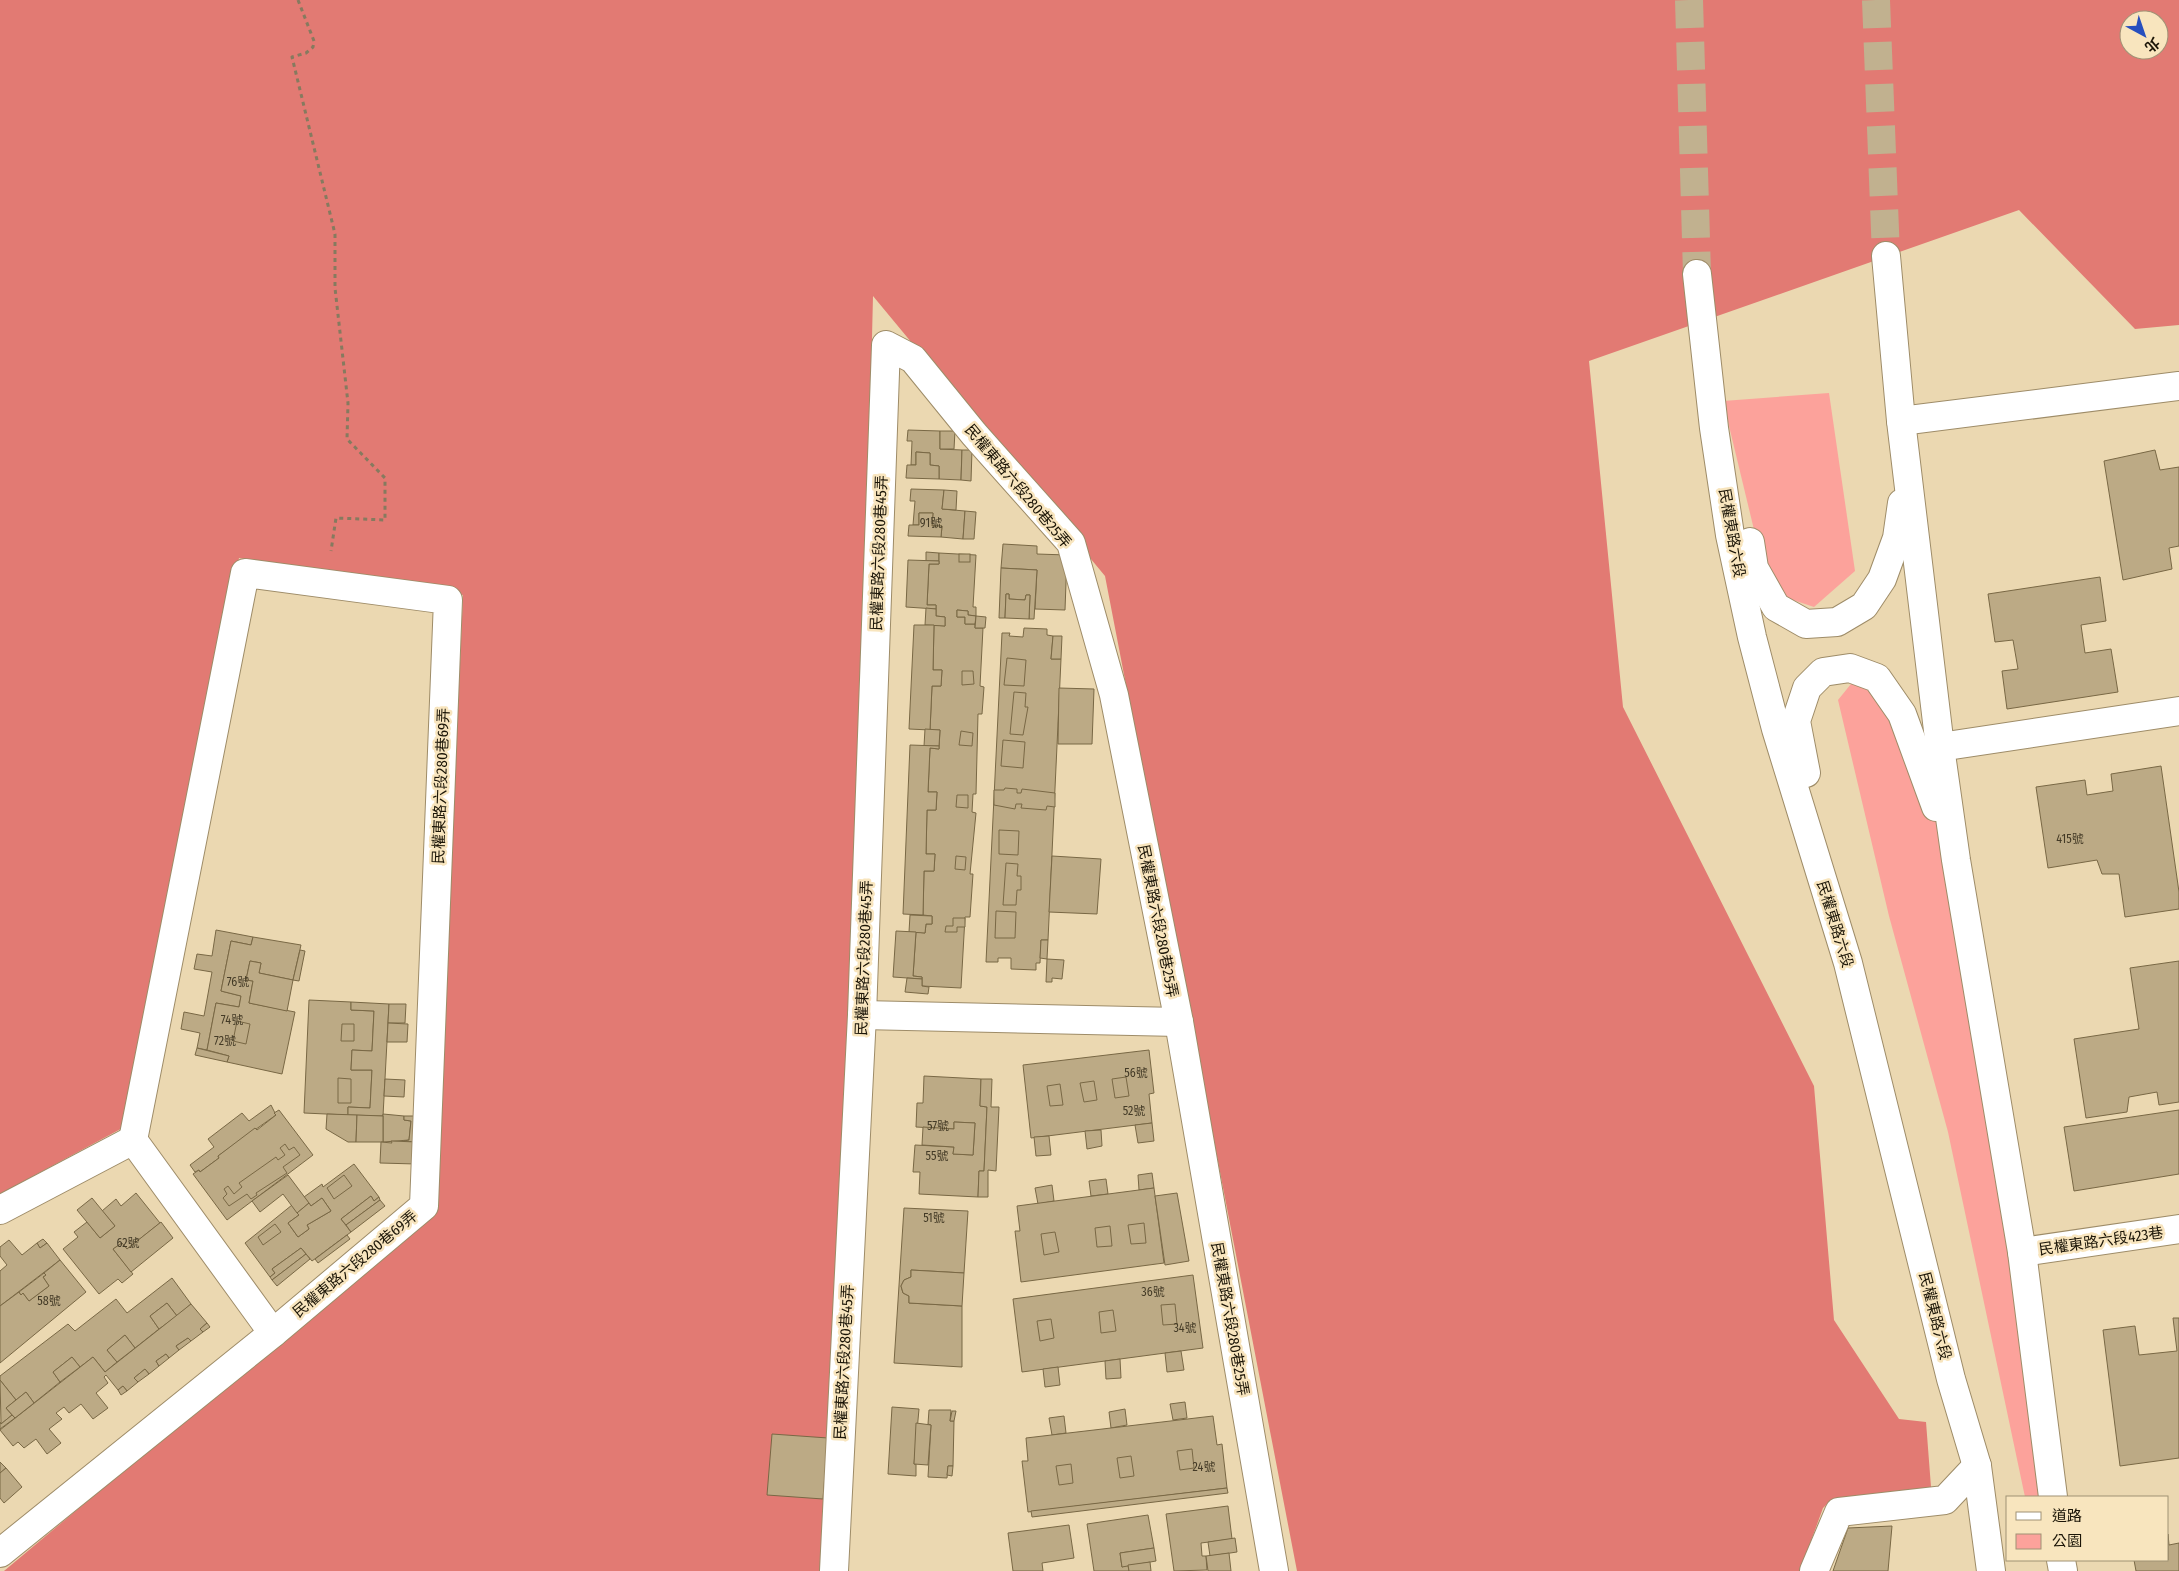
<svg xmlns="http://www.w3.org/2000/svg" width="2179" height="1571" font-family="'Fira Sans Condensed','Noto Sans TC',sans-serif">
<style>
.green{fill:#fca29b}
.forest{fill:#e27a73;fill-rule:evenodd}
.building{fill:#bcaa85;stroke:#796845}
.lines{fill:none;stroke-linecap:round;stroke-linejoin:round}
.major-tunnel{stroke:#c1b18f;stroke-width:28;stroke-dasharray:28 14;stroke-linecap:butt}
.minor-casing{stroke:#9e8c68;stroke-width:30}
.major-casing{stroke:#9e8c68;stroke-width:30}
.path{stroke:#867a5f;stroke-width:3;stroke-dasharray:4 4;stroke-linecap:butt}
.minor{stroke:#fff;stroke-width:28}
.major{stroke:#fff;stroke-width:28}
.labels{text-anchor:middle;stroke-width:5;stroke-linejoin:round;paint-order:stroke}
.number-label{font-size:12px;fill:#433a26}
.street-label{font-size:15px;fill:#1b1507;stroke:#f8e5be}
</style>
<rect width="100%" height="100%" fill="#ebd8b1"/>
<g class="green">
<polygon points="1829,393 1855,571 1814,607 1769,592 1723,401"/>
<polygon points="1855,679 1881,680 1903,692 1958,885 2054,1497 2025,1497 1948,1132 1889,916 1838,700"/>
</g>
<path class="forest" d="M0 0H2179V325L2135 329 2019 210 1589 361 1623 707 1814 1086 1834 1320 1899 1419 1926 1422 1931 1487 1830 1501 1823 1508 1800 1571H1297L1105 576 873 296 867 543 829 1571H4L436 1209 463 595 239 558 128 1125 0 1194ZM2129 20H2159V50H2129Z"/>
<g class="building">
<polygon points="908,430 940,431 940,449 962,450 961,480 939,479 939,466 930,465 930,453 916,452 916,465 911,465 912,441 907,441"/>
<polygon points="940,431 955,431 954,449 940,449"/>
<polygon points="962,450 972,450 971,481 961,480"/>
<polygon points="2155,450 2160,470 2179,467 2179,546 2169,548 2172,569 2123,580 2104,461"/>
<polygon points="916,452 930,453 930,465 939,466 939,479 906,478 907,465 916,465"/>
<polygon points="911,489 944,490 942,509 965,511 963,539 941,537 942,526 932,526 933,513 919,513 919,525 913,525 915,501 910,501"/>
<polygon points="944,490 957,491 956,510 942,509"/>
<polygon points="965,511 976,512 974,539 963,539"/>
<polygon points="919,513 933,513 932,526 942,526 941,537 908,536 909,525 919,525"/>
<polygon points="1003,544 1037,546 1037,554 1067,555 1065,610 1035,609 1037,570 1001,568"/>
<polygon points="926,552 939,553 939,561 926,561"/>
<polygon points="939,553 976,555 973,607 976,607 976,616 968,615 968,611 957,610 957,617 965,617 965,624 975,624 975,628 983,628 980,686 984,687 982,714 978,714 976,794 973,794 972,812 976,813 970,874 973,874 970,917 965,917 961,988 922,986 922,977 913,976 916,932 925,933 926,924 932,924 932,916 923,915 924,871 934,871 935,854 926,854 927,810 936,810 937,792 928,792 930,748 939,749 940,730 930,730 932,686 941,686 942,670 933,670 934,625 945,626 945,617 936,616 936,605 927,605 929,564 939,564"/>
<rect x="959" y="554" width="11" height="8"/>
<polygon points="908,560 939,561 939,564 929,564 927,605 936,605 936,609 906,607"/>
<polygon points="1001,568 1037,570 1034,619 1029,619 1030,595 1026,595 1025,600 1009,599 1009,594 1006,594 1005,618 999,618"/>
<polygon points="2100,577 2106,621 2081,625 2085,653 2111,649 2118,692 2007,709 2002,671 2018,669 2013,640 1995,642 1988,594"/>
<polygon points="1006,594 1009,594 1009,599 1025,600 1026,595 1030,595 1029,619 1005,618"/>
<polygon points="926,608 936,609 936,616 945,617 945,626 925,625"/>
<polygon points="957,610 968,611 968,615 976,616 975,624 965,624 965,617 957,617"/>
<polygon points="976,616 986,617 985,628 975,628"/>
<polygon points="914,625 934,625 933,670 942,670 941,686 932,686 930,730 909,729"/>
<polygon points="1024,628 1047,629 1047,635 1053,636 1051,659 1061,659 1048,940 1041,940 1040,963 1036,963 1036,970 1011,969 1011,958 998,958 998,962 986,962 1002,633 1010,633 1009,636 1023,637"/>
<polygon points="1053,636 1062,636 1061,659 1051,659"/>
<polygon points="1007,658 1026,660 1024,686 1004,685"/>
<polygon points="962,671 973,671 974,684 962,685"/>
<polygon points="1059,688 1094,689 1092,744 1058,744"/>
<polygon points="1014,692 1026,693 1025,707 1028,707 1023,735 1010,734"/>
<polygon points="925,729 940,730 939,746 924,746"/>
<polygon points="961,731 973,733 972,746 959,745"/>
<polygon points="1003,740 1025,742 1023,768 1001,766"/>
<polygon points="910,745 939,746 939,749 930,748 928,792 937,792 936,810 927,810 926,854 935,854 934,871 924,871 923,915 903,914"/>
<polygon points="2161,766 2179,892 2179,909 2125,917 2119,874 2102,874 2097,860 2048,868 2036,787 2085,780 2087,795 2113,791 2111,774"/>
<polygon points="1005,788 1017,789 1017,793 1021,793 1022,789 1055,793 1055,807 1047,806 1046,810 1021,808 1022,804 1016,804 1015,809 994,805 994,790 1004,790"/>
<polygon points="957,795 968,795 968,808 956,807"/>
<polygon points="999,830 1019,831 1018,855 999,854"/>
<polygon points="956,856 966,857 965,870 955,869"/>
<polygon points="1052,856 1101,859 1097,914 1049,912"/>
<polygon points="1006,863 1018,864 1017,876 1021,876 1021,890 1017,890 1016,905 1003,905"/>
<polygon points="996,911 1016,912 1015,938 995,938"/>
<polygon points="910,915 932,916 932,924 926,924 925,933 909,932"/>
<polygon points="953,918 965,918 965,927 957,927 957,932 945,932 946,926 953,926"/>
<polygon points="216,930 253,937 251,945 231,941 221,991 241,996 239,1007 216,1003 207,1050 197,1048 200,1033 181,1029 184,1012 204,1016 212,972 194,969 197,954 212,956"/>
<polygon points="896,931 916,932 913,976 922,977 922,979 893,977"/>
<polygon points="253,937 301,945 293,980 259,973 261,963 250,961 246,980 253,981 249,1003 295,1012 282,1074 227,1062 229,1056 207,1050 216,1003 239,1007 241,996 221,991 231,941 251,945"/>
<polygon points="1041,940 1048,940 1047,959 1040,958"/>
<polygon points="300,950 305,951 299,981 293,980"/>
<polygon points="1047,959 1064,960 1062,979 1052,978 1052,982 1046,982"/>
<polygon points="250,961 261,963 259,973 293,980 287,1011 249,1003 253,981 246,980"/>
<polygon points="2179,961 2179,1102 2159,1105 2157,1092 2129,1097 2127,1112 2086,1118 2074,1039 2139,1029 2130,968"/>
<polygon points="907,978 922,979 922,986 929,987 928,994 905,992"/>
<polygon points="309,1000 351,1002 351,1010 374,1011 372,1051 352,1050 351,1070 372,1070 370,1108 348,1107 348,1115 304,1113"/>
<polygon points="351,1002 389,1004 383,1116 348,1115 348,1107 370,1108 372,1070 351,1070 352,1050 372,1051 374,1011 351,1010"/>
<polygon points="389,1004 406,1004 405,1023 388,1023"/>
<polygon points="237,1021 250,1024 246,1044 233,1041"/>
<polygon points="388,1023 408,1024 407,1042 387,1042"/>
<polygon points="342,1024 354,1024 354,1041 341,1041"/>
<polygon points="197,1048 229,1056 227,1062 195,1055"/>
<polygon points="1149,1050 1154,1093 1149,1094 1152,1123 1031,1138 1023,1065"/>
<polygon points="924,1076 981,1079 980,1106 987,1107 984,1171 979,1171 978,1197 919,1194 920,1172 913,1172 915,1145 954,1147 953,1154 973,1155 975,1123 954,1122 954,1129 916,1127 917,1103 923,1103"/>
<polygon points="1126,1077 1129,1096 1115,1098 1112,1079"/>
<polygon points="338,1078 351,1079 351,1103 338,1103"/>
<polygon points="385,1079 405,1080 404,1097 384,1096"/>
<polygon points="981,1079 992,1079 991,1107 999,1107 996,1171 988,1170 988,1197 978,1197 979,1171 984,1171 987,1107 980,1106"/>
<polygon points="1094,1081 1097,1100 1084,1102 1080,1083"/>
<polygon points="1060,1084 1063,1105 1050,1106 1047,1086"/>
<polygon points="271,1105 276,1115 218,1156 219,1158 200,1172 199,1170 195,1172 190,1165 214,1147 208,1139 242,1113 249,1121"/>
<polygon points="279,1110 313,1155 227,1220 193,1174 199,1170 200,1172 219,1158 218,1156 255,1128 257,1130 276,1115 274,1113"/>
<polygon points="2179,1110 2179,1174 2074,1191 2064,1127"/>
<polygon points="327,1114 357,1115 356,1142 348,1142 326,1129"/>
<polygon points="383,1114 404,1116 404,1120 411,1121 409,1140 383,1142"/>
<polygon points="357,1115 383,1116 383,1142 356,1142"/>
<polygon points="404,1116 419,1116 417,1142 404,1141 409,1140 411,1121 404,1120"/>
<polygon points="954,1122 975,1123 973,1155 953,1154 954,1147 922,1145 923,1127 954,1129"/>
<polygon points="1152,1123 1154,1141 1138,1143 1135,1125"/>
<polygon points="1101,1130 1102,1146 1087,1149 1085,1131"/>
<polygon points="1049,1136 1051,1155 1036,1156 1034,1137"/>
<polygon points="391,1141 417,1142 416,1164 380,1163 381,1142 392,1143"/>
<polygon points="285,1144 289,1150 294,1147 300,1155 283,1167 287,1173 256,1193 257,1195 251,1199 247,1194 229,1206 223,1198 227,1194 224,1189 228,1186 234,1194 242,1187 239,1183 276,1157 278,1160 285,1155 280,1148"/>
<polygon points="354,1164 379,1197 374,1201 371,1196 341,1219 351,1232 312,1261 301,1248 272,1269 275,1273 270,1277 245,1243 292,1205 299,1215 288,1223 298,1237 309,1229 307,1225 331,1211 322,1198 311,1206 304,1197 322,1184 323,1187"/>
<polygon points="1152,1173 1154,1188 1139,1190 1138,1175"/>
<polygon points="288,1175 309,1203 297,1213 283,1194 260,1212 252,1201"/>
<polygon points="344,1175 352,1186 334,1199 327,1188"/>
<polygon points="1106,1179 1108,1194 1091,1196 1089,1181"/>
<polygon points="1052,1185 1054,1201 1038,1204 1035,1188"/>
<polygon points="1154,1188 1164,1263 1021,1282 1015,1231 1020,1231 1017,1206"/>
<polygon points="136,1193 160,1223 127,1249 122,1243 113,1249 133,1274 122,1283 118,1279 99,1294 63,1249 78,1237 74,1232 87,1222 100,1238 115,1226 102,1211 116,1199 121,1206"/>
<polygon points="1177,1193 1189,1261 1165,1265 1155,1196"/>
<polygon points="371,1196 374,1201 379,1197 380,1200 346,1225 341,1219"/>
<polygon points="92,1198 115,1226 100,1238 77,1210"/>
<polygon points="322,1198 331,1211 307,1225 309,1229 298,1237 288,1223 299,1215 297,1213 309,1203 311,1206"/>
<polygon points="380,1200 385,1206 351,1232 346,1225"/>
<polygon points="904,1208 968,1211 964,1273 911,1270 911,1277 904,1280 901,1286 903,1293 909,1296 909,1303 962,1306 962,1367 894,1363"/>
<polygon points="161,1222 173,1238 131,1272 113,1249 122,1243 127,1249"/>
<polygon points="1144,1223 1146,1243 1131,1244 1128,1225"/>
<polygon points="275,1224 281,1232 263,1245 258,1237"/>
<polygon points="1110,1226 1112,1246 1097,1247 1095,1228"/>
<polygon points="1055,1232 1059,1252 1044,1255 1041,1234"/>
<polygon points="347,1235 350,1239 318,1263 315,1259"/>
<polygon points="43,1239 47,1243 40,1248 37,1243"/>
<polygon points="9,1240 22,1255 37,1243 40,1248 47,1243 60,1260 0,1306 0,1271 7,1265 0,1256 0,1247"/>
<polygon points="301,1248 306,1254 272,1280 270,1277 275,1273 272,1269"/>
<polygon points="306,1254 310,1259 277,1286 272,1280"/>
<polygon points="60,1260 86,1292 0,1363 0,1306 19,1292 21,1295 23,1293 29,1301 49,1286 43,1277 46,1275 44,1273"/>
<polygon points="911,1270 964,1273 962,1306 909,1303 909,1296 903,1293 901,1286 904,1280 911,1277"/>
<polygon points="44,1273 46,1275 43,1277 49,1286 29,1301 23,1293 21,1295 19,1292"/>
<polygon points="1193,1275 1203,1348 1022,1372 1013,1299"/>
<polygon points="172,1278 191,1304 177,1316 167,1303 150,1316 159,1329 135,1348 125,1335 107,1350 117,1362 105,1372 93,1357 80,1367 72,1357 53,1372 60,1382 34,1403 26,1392 16,1400 0,1380 0,1376 68,1324 75,1331 116,1299 127,1313"/>
<polygon points="167,1303 177,1316 159,1329 150,1316"/>
<polygon points="191,1304 207,1323 200,1329 203,1332 191,1341 188,1338 176,1346 179,1350 169,1358 166,1354 156,1361 159,1366 149,1374 145,1369 134,1378 138,1382 127,1391 123,1386 118,1390 106,1375 104,1377 108,1383 96,1393 108,1408 93,1419 81,1404 69,1413 64,1407 56,1413 62,1419 49,1429 61,1443 47,1454 36,1439 24,1448 18,1442 13,1446 0,1430 93,1357 105,1372"/>
<polygon points="1175,1304 1177,1324 1163,1325 1161,1305"/>
<polygon points="1113,1310 1116,1331 1101,1333 1099,1312"/>
<polygon points="2173,1318 2179,1318 2179,1458 2120,1466 2103,1330 2135,1326 2139,1355 2177,1351"/>
<polygon points="1051,1319 1054,1338 1040,1341 1037,1321"/>
<polygon points="207,1323 210,1327 203,1332 200,1329"/>
<polygon points="125,1335 135,1348 117,1362 107,1350"/>
<polygon points="188,1338 191,1341 179,1350 176,1346"/>
<polygon points="1181,1351 1184,1370 1167,1372 1165,1353"/>
<polygon points="166,1354 169,1358 159,1366 156,1361"/>
<polygon points="72,1357 80,1367 60,1382 53,1372"/>
<polygon points="1120,1359 1121,1378 1106,1379 1105,1361"/>
<polygon points="1058,1367 1060,1385 1045,1387 1043,1369"/>
<polygon points="145,1369 149,1374 138,1382 134,1378"/>
<polygon points="0,1380 16,1400 6,1408 12,1415 1,1424"/>
<polygon points="123,1386 127,1391 121,1395 118,1390"/>
<polygon points="26,1392 34,1403 15,1418 6,1408"/>
<polygon points="1185,1402 1187,1418 1173,1420 1170,1404"/>
<polygon points="892,1407 919,1409 914,1464 916,1464 916,1476 888,1474"/>
<polygon points="1125,1409 1127,1425 1111,1428 1109,1412"/>
<polygon points="929,1410 951,1410 950,1421 954,1421 953,1466 948,1466 947,1478 928,1477 931,1425 928,1424"/>
<polygon points="952,1411 956,1411 954,1421 950,1421"/>
<polygon points="12,1415 15,1418 0,1429 0,1422 1,1424"/>
<polygon points="1064,1416 1066,1433 1052,1435 1049,1418"/>
<polygon points="1213,1416 1217,1445 1222,1444 1227,1488 1028,1512 1022,1461 1028,1461 1026,1438"/>
<polygon points="916,1423 931,1425 928,1465 914,1464"/>
<polygon points="772,1434 828,1438 823,1499 767,1495"/>
<polygon points="1192,1449 1194,1468 1180,1470 1177,1451"/>
<polygon points="1131,1456 1134,1476 1120,1478 1117,1458"/>
<polygon points="0,1462 6,1468 0,1473"/>
<polygon points="1071,1464 1073,1483 1059,1485 1056,1466"/>
<polygon points="948,1466 953,1466 952,1476 947,1475"/>
<polygon points="6,1468 22,1487 4,1503 0,1498 0,1473"/>
<polygon points="1227,1488 1228,1493 1032,1517 1031,1511"/>
<polygon points="1228,1506 1232,1539 1201,1543 1202,1556 1206,1556 1207,1570 1174,1571 1166,1514"/>
<polygon points="1148,1515 1154,1548 1120,1553 1122,1567 1128,1565 1129,1571 1094,1571 1087,1524"/>
<polygon points="1069,1525 1074,1558 1042,1563 1043,1571 1013,1571 1008,1533"/>
<polygon points="1892,1526 1888,1571 1833,1571 1848,1528"/>
<polygon points="2168,1534 2169,1545 2179,1543 2179,1571 2136,1571 2134,1560 2168,1560"/>
<polygon points="1235,1538 1237,1552 1210,1556 1208,1542"/>
<polygon points="1154,1548 1156,1561 1122,1567 1120,1553"/>
<polygon points="1229,1553 1231,1571 1208,1571 1206,1556"/>
<polygon points="1150,1562 1151,1571 1129,1571 1128,1565"/>
</g>
<g class="lines">
<g class="major-tunnel">
<polyline points="1689,0 1697,274"/>
<polyline points="1876,0 1886,256"/>
</g>
<g class="minor-casing">
<g id="minor">
<polyline points="1901,421 2179,386"/>
<polyline points="1940,747 2179,711"/>
<polyline points="862,1015 1179,1022"/>
<polyline points="133,1140 273,1333"/>
<polyline points="0,1210 133,1140"/>
<polyline points="2022,1252 2179,1229"/>
<polyline points="0,1553 273,1333 424,1206 448,600 245,573 133,1140"/>
<polyline points="834,1571 862,1015 886,345 913,359 974,434 1071,543 1114,695 1179,1022 1274,1571"/>
<polyline points="1814,1571 1839,1512 1945,1500 1977,1466"/>
</g>
</g>
<g class="major-casing">
<g id="major">
<polyline points="1886,256 1901,421 1940,747 1956,860 2022,1252 2053,1497"/>
<polyline points="1697,274 1714,428 1730,535 1752,637 1776,729 1848,963 1951,1379 1977,1466 1991,1571"/>
<polyline points="1750,542 1754,568 1776,607 1806,624 1837,622 1864,606 1882,579 1897,538 1902,503"/>
<polyline points="1806,773 1796,721 1807,688 1823,672 1850,668 1877,678 1902,714 1936,807"/>
<polyline points="2061,1560 2063,1571"/>
</g>
</g>
<polyline class="path" points="298,0 314,41 313,47 306,53 292,57 335,234 335,288 348,403 347,439 385,478 385,520 336,518 331,551"/>
<use href="#minor" class="minor"/>
<use href="#major" class="major"/>
</g>
<g class="labels">
<g class="number-label">
<text x="931" y="527">91號</text>
<text x="2070" y="843">415號</text>
<text x="238" y="986">76號</text>
<text x="232" y="1024">74號</text>
<text x="225" y="1045">72號</text>
<text x="1136" y="1077">56號</text>
<text x="1134" y="1115">52號</text>
<text x="938" y="1130">57號</text>
<text x="937" y="1160">55號</text>
<text x="934" y="1222">51號</text>
<text x="128" y="1247">62號</text>
<text x="1153" y="1296">36號</text>
<text x="49" y="1305">58號</text>
<text x="1185" y="1332">34號</text>
<text x="1204" y="1471">24號</text>
</g>
<g class="street-label">
<text transform="translate(1018 486) rotate(50)" y="5">民權東路六段280巷25弄</text>
<text transform="translate(1732 533) rotate(80)" y="5">民權東路六段</text>
<text transform="translate(879 553) rotate(-88)" y="5">民權東路六段280巷45弄</text>
<text transform="translate(441 786) rotate(-88)" y="5">民權東路六段280巷69弄</text>
<text transform="translate(1158 921) rotate(79)" y="5">民權東路六段280巷25弄</text>
<text transform="translate(1835 924) rotate(73)" y="5">民權東路六段</text>
<text transform="translate(864 958) rotate(-88)" y="5">民權東路六段280巷45弄</text>
<text transform="translate(2101 1241) rotate(-8)" y="5">民權東路六段423巷</text>
<text transform="translate(355 1264) rotate(-40)" y="5">民權東路六段280巷69弄</text>
<text transform="translate(1935 1316) rotate(76)" y="5">民權東路六段</text>
<text transform="translate(1230 1319) rotate(80)" y="5">民權東路六段280巷25弄</text>
<text transform="translate(844 1362) rotate(-87)" y="5">民權東路六段280巷45弄</text>
</g>
</g>
<rect x="2006" y="1496" width="162" height="65" fill="#f8e5be" stroke="#a09275"/>
<rect x="2016" y="1512" width="25" height="8" fill="#ffffff" stroke="#a09275"/>
<text x="2052" y="1521" font-size="15" fill="#1b1507">道路</text>
<rect x="2016" y="1534" width="25" height="15" fill="#fca29b" stroke="#a09275"/>
<text x="2052" y="1546" font-size="15" fill="#1b1507">公園</text>
<g transform="translate(2144 35) rotate(140)"><circle r="24" fill="#f8e5be" stroke="#a09275"/>
<path d="M0-4L9 19L0 12L-9 19Z" fill="#274fbe"/>
<text y="-8" font-size="14" font-weight="bold" text-anchor="middle" fill="#1b1507">北</text>
</g>
</svg>
